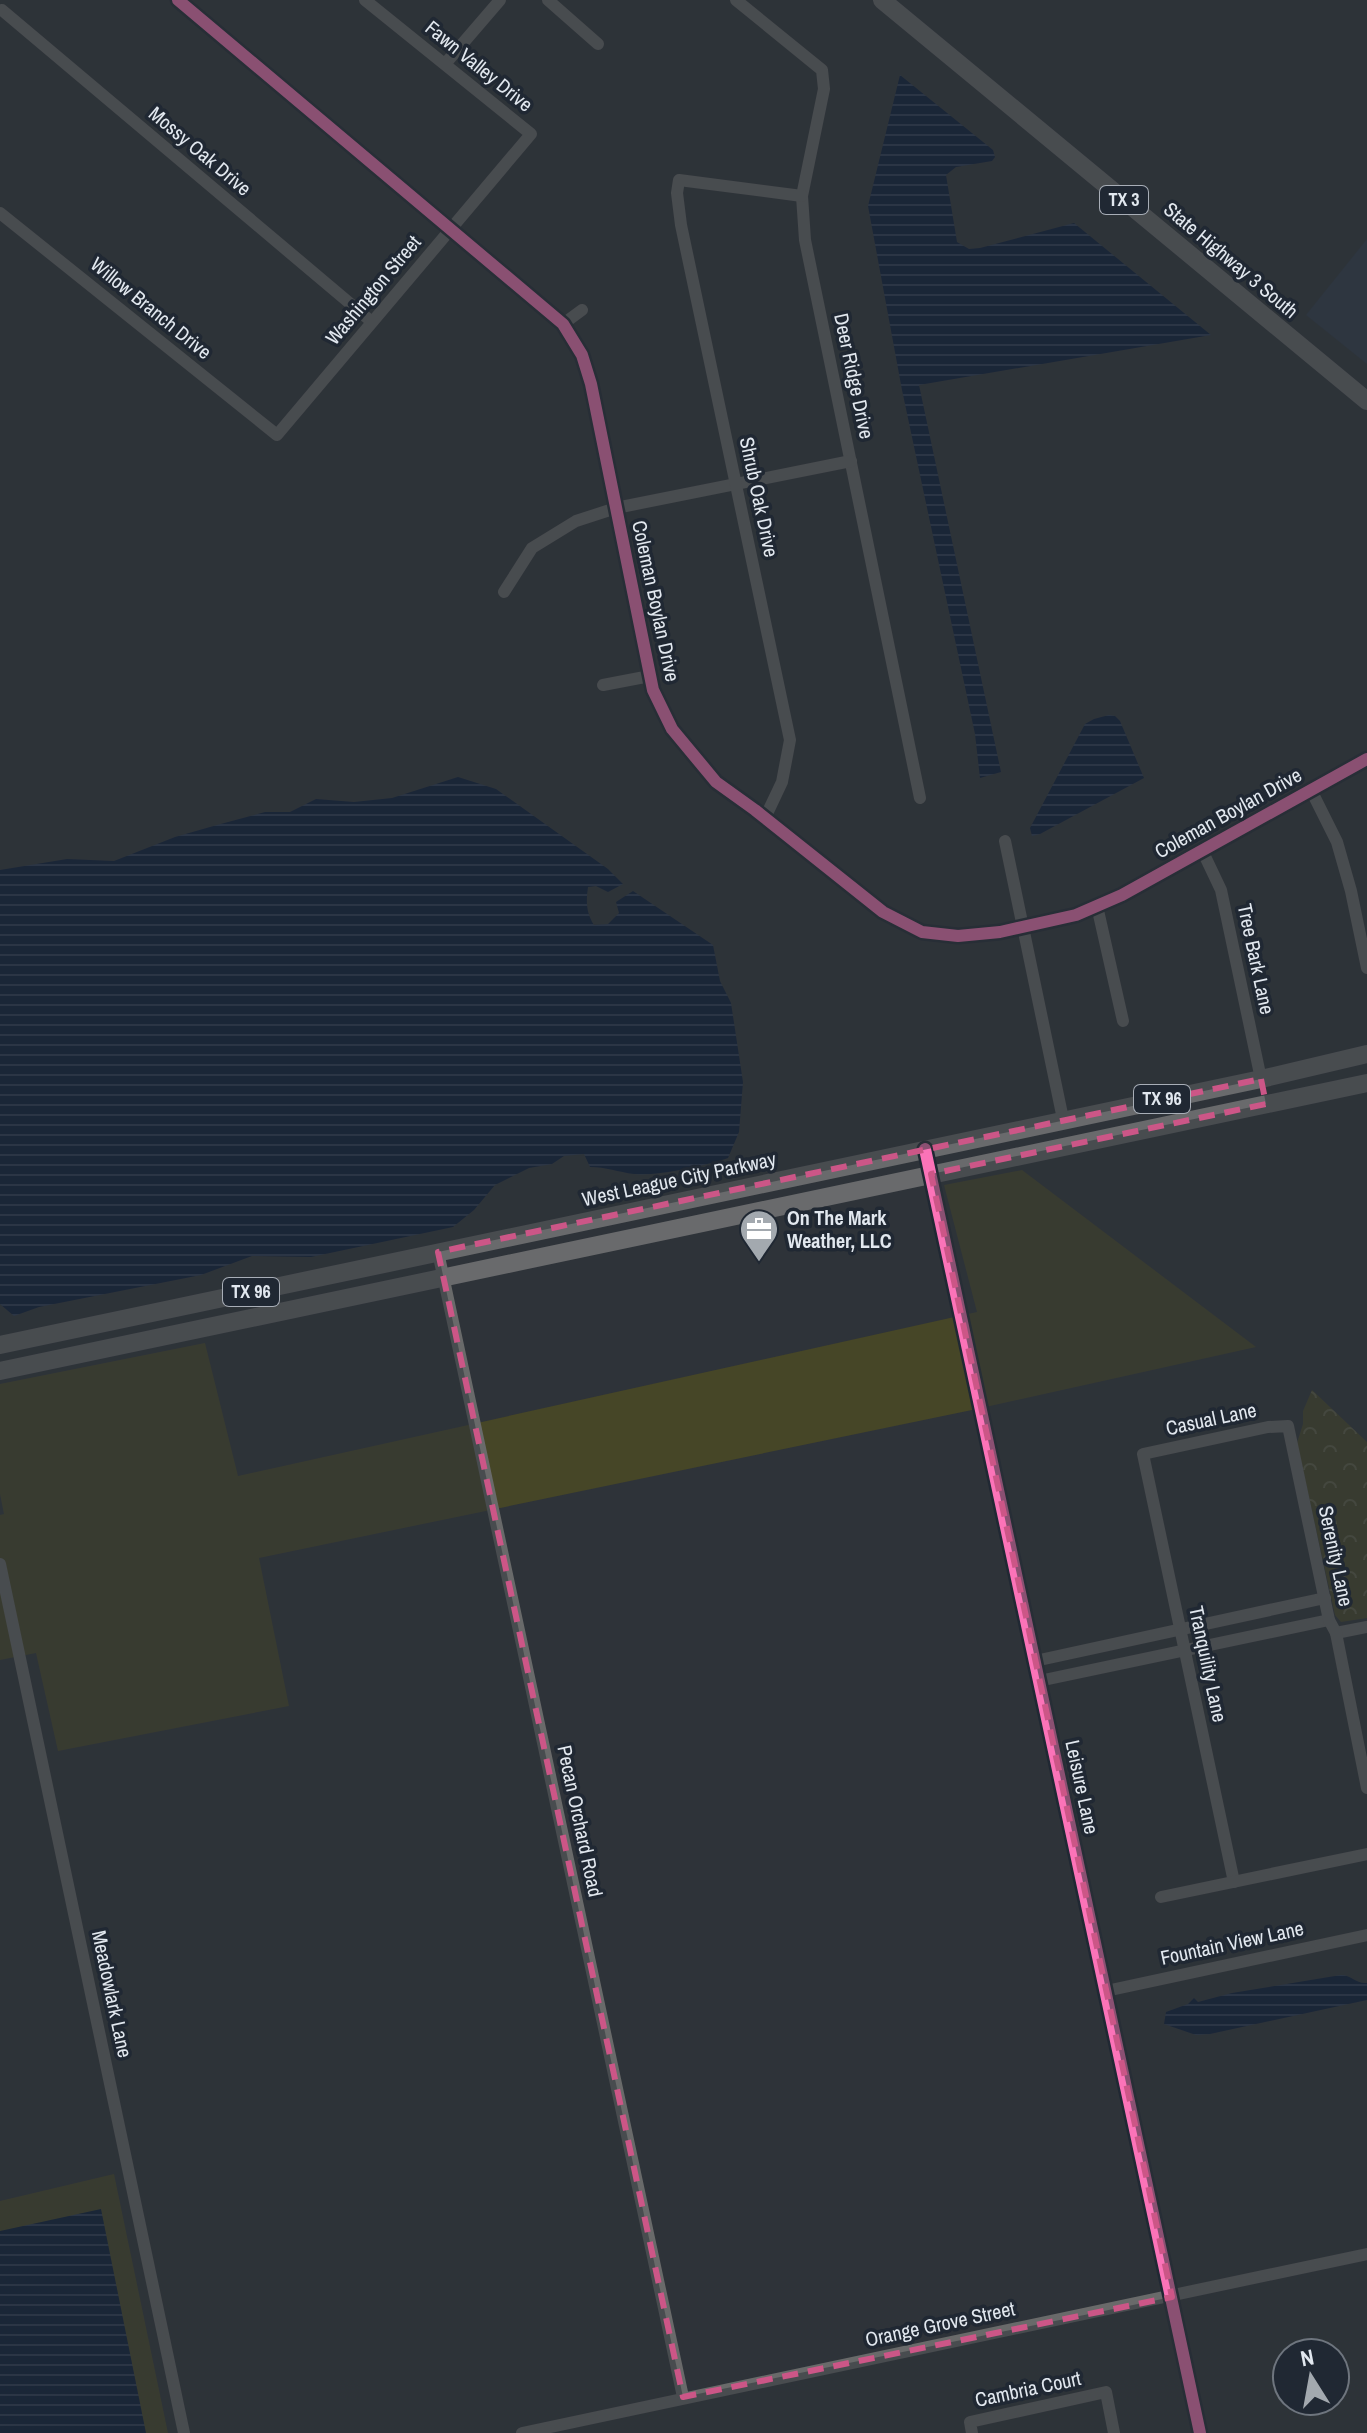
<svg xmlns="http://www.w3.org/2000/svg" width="1367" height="2433" font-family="'Archivo Narrow',sans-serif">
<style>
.built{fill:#2f3a49}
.green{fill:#464627}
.forest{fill:url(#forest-crowns)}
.water{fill:url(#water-rules)}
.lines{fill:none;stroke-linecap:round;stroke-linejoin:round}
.minor{stroke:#696a6a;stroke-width:12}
.primary{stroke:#696a6c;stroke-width:18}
.cycleway-casing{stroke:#202833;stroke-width:17}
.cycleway{stroke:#fb73b8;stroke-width:12}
.marked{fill:none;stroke:#cc5687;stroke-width:6;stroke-dasharray:16 10;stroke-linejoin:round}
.labels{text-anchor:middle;stroke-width:7;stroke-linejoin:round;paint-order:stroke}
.shield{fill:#202833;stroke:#a8aeb7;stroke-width:2}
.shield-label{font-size:18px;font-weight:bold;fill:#e2e8ef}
.street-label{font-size:20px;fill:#e2e8ef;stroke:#202833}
.poi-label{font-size:20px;font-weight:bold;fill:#e2e8ef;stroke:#202833;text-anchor:start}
</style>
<defs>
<pattern id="forest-crowns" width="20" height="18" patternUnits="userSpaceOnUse" patternTransform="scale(2)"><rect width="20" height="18" fill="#464627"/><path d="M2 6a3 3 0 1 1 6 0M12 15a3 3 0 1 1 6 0" fill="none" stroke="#606147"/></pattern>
<pattern id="water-rules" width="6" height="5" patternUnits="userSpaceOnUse" patternTransform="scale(2)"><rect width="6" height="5" fill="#041737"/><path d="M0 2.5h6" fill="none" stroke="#283954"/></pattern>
</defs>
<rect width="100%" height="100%" fill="#2e3339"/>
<polygon class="built" points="1367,239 1367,364 1306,315"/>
<g class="green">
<polygon points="1022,1170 1256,1347 972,1410 259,1558 289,1706 58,1751 36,1653 0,1660 0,1515 4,1514 0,1494 0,1384 205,1343 238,1476 977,1312 944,1185"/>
<polygon points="114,2174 168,2433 0,2433 0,2201"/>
</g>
<polygon class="forest" points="1312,1390 1367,1442 1367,1618 1341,1622 1335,1615 1297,1443 1303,1424 1303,1411"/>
<g class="water">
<polygon points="900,75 993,150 995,157 992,161 956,167 946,175 957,242 969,249 980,248 1074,223 1211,335 919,385 1001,772 980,778 975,734 902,390 868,206"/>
<polygon points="1109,715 1115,716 1120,721 1144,778 1040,834 1032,836 1030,828 1085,724 1094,719"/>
<path d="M458 777 496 789 608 869 623 884 608 892 596 886 588 887C586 902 586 912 594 925L608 924 619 913 616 902 633 891 713 945 720 981 731 1003 743 1082 739 1132 728 1158C709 1165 653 1177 634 1174 618 1172 606 1167 590 1167L584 1154 564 1156 552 1164 529 1168 495 1185 474 1210 453 1227 311 1257 252 1256 201 1275 39 1307 14 1316 0 1304V870L67 859 114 861 175 837 217 825 265 812H290L316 799 354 802 392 798Z"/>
<path d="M1341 1975C1351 1975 1356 1984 1367 1983V2000L1210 2034 1196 2035 1164 2024 1166 2012 1188 2004 1194 1998 1198 2002 1232 1993Z"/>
<polygon points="101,2209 146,2433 0,2433 0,2231"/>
</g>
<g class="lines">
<g class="minor">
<polyline points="178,0 563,324 582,355 591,384 653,690 672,729 716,782 755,810 883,912 922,932 958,936 1000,932 1076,915 1122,895 1367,759"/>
<polyline points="548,0 598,44"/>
<polyline points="736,0 822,70 824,89 802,196 805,240 920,798"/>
<polyline points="2,10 372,322"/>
<polyline points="445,64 500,0"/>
<polyline points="0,213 277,435 531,134 365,0"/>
<polyline points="563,324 582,310"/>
<polyline points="504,592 532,548 576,521 616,508 851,461"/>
<polyline points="603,685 650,676"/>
<polyline points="1311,790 1337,842 1351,891 1367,968"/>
<polyline points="765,818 782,782 790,740 681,225 677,193 679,180 802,196"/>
<polyline points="1005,841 1063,1119"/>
<polyline points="1202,850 1221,890 1261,1079"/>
<polyline points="1097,906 1123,1021"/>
<polyline points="925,1149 1200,2433"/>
<polyline points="438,1252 683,2397"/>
<polyline points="0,1564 184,2433"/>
<polyline points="1336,1633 1367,1627"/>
<polyline points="1035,1661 1325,1598"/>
<polyline points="1039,1681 1329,1620"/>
<polyline points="1234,1882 1143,1454 1268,1427 1288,1426 1329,1620 1336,1633 1367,1788"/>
<polyline points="1161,1897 1367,1854"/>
<polyline points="1106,1991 1367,1935"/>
<polyline points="522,2433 1367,2254"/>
<polyline points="972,2433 970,2422 1106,2392 1114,2433"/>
</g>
<g class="primary">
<polyline points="882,0 1367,401"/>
<polyline points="0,1345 1261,1079 1367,1054"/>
<polyline points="0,1371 1367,1083"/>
</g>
<g class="cycleway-casing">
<g id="cycleway">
<polyline points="178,0 563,324 582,355 591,384 653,690 672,729 716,782 755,810 883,912 922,932 958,936 1000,932 1076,915 1122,895 1367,759"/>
<polyline points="925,1149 1200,2433"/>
</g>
</g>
<use href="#cycleway" class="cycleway"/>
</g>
<path d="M0 0H1367V2433H0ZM1261 1079 1266 1104 931 1174 1172 2297 683 2397 438 1252Z" fill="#2e3339" fill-opacity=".55" fill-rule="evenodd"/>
<path class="marked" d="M1261 1079 1266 1104 931 1174 1172 2297 683 2397 438 1252Z"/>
<defs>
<g id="office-pin" transform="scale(2)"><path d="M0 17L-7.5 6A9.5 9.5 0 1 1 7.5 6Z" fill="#a3a9af" stroke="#202833"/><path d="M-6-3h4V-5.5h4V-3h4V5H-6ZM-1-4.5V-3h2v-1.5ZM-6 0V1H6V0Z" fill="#fff"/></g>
</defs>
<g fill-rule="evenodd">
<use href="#office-pin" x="759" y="1229"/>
</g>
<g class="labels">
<g class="shield">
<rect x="1100" y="186" width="48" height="28" rx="6"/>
<rect x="1134" y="1085" width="56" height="28" rx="6"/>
<rect x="223" y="1278" width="56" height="28" rx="6"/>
</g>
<g class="shield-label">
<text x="1124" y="206">TX 3</text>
<text x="1162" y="1105">TX 96</text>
<text x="251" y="1298">TX 96</text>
</g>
<g class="street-label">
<text transform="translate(479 66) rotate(39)" y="7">Fawn Valley Drive</text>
<text transform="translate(200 151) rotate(40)" y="7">Mossy Oak Drive</text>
<text transform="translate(1231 260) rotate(40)" y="7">State Highway 3 South</text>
<text transform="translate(373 290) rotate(-50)" y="7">Washington Street</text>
<text transform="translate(151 308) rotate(39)" y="7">Willow Branch Drive</text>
<text transform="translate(854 376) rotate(78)" y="7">Deer Ridge Drive</text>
<text transform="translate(759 497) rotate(78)" y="7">Shrub Oak Drive</text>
<text transform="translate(656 601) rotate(78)" y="7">Coleman Boylan Drive</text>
<text transform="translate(1228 813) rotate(-29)" y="7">Coleman Boylan Drive</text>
<text transform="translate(1256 959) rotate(78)" y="7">Tree Bark Lane</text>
<text transform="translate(679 1179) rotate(-12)" y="7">West League City Parkway</text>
<text transform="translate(1211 1419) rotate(-12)" y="7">Casual Lane</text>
<text transform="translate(1336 1556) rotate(78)" y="7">Serenity Lane</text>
<text transform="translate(1208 1664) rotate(78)" y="7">Tranquility Lane</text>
<text transform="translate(1082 1787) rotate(78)" y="7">Leisure Lane</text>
<text transform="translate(580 1821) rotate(78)" y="7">Pecan Orchard Road</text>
<text transform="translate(1232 1943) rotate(-12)" y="7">Fountain View Lane</text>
<text transform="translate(112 1994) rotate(78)" y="7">Meadowlark Lane</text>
<text transform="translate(940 2324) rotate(-12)" y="7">Orange Grove Street</text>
<text transform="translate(1028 2389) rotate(-12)" y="7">Cambria Court</text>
</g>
<g class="poi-label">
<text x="787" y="1225">On The Mark<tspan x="787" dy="23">Weather, LLC</tspan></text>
</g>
</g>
<g transform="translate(1311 2377) rotate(349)"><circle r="38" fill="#202833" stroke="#6e757e" stroke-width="2"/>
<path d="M0-6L14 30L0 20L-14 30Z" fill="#a3a9af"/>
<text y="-12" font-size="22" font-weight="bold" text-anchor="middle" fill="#e2e8ef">N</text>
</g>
</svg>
